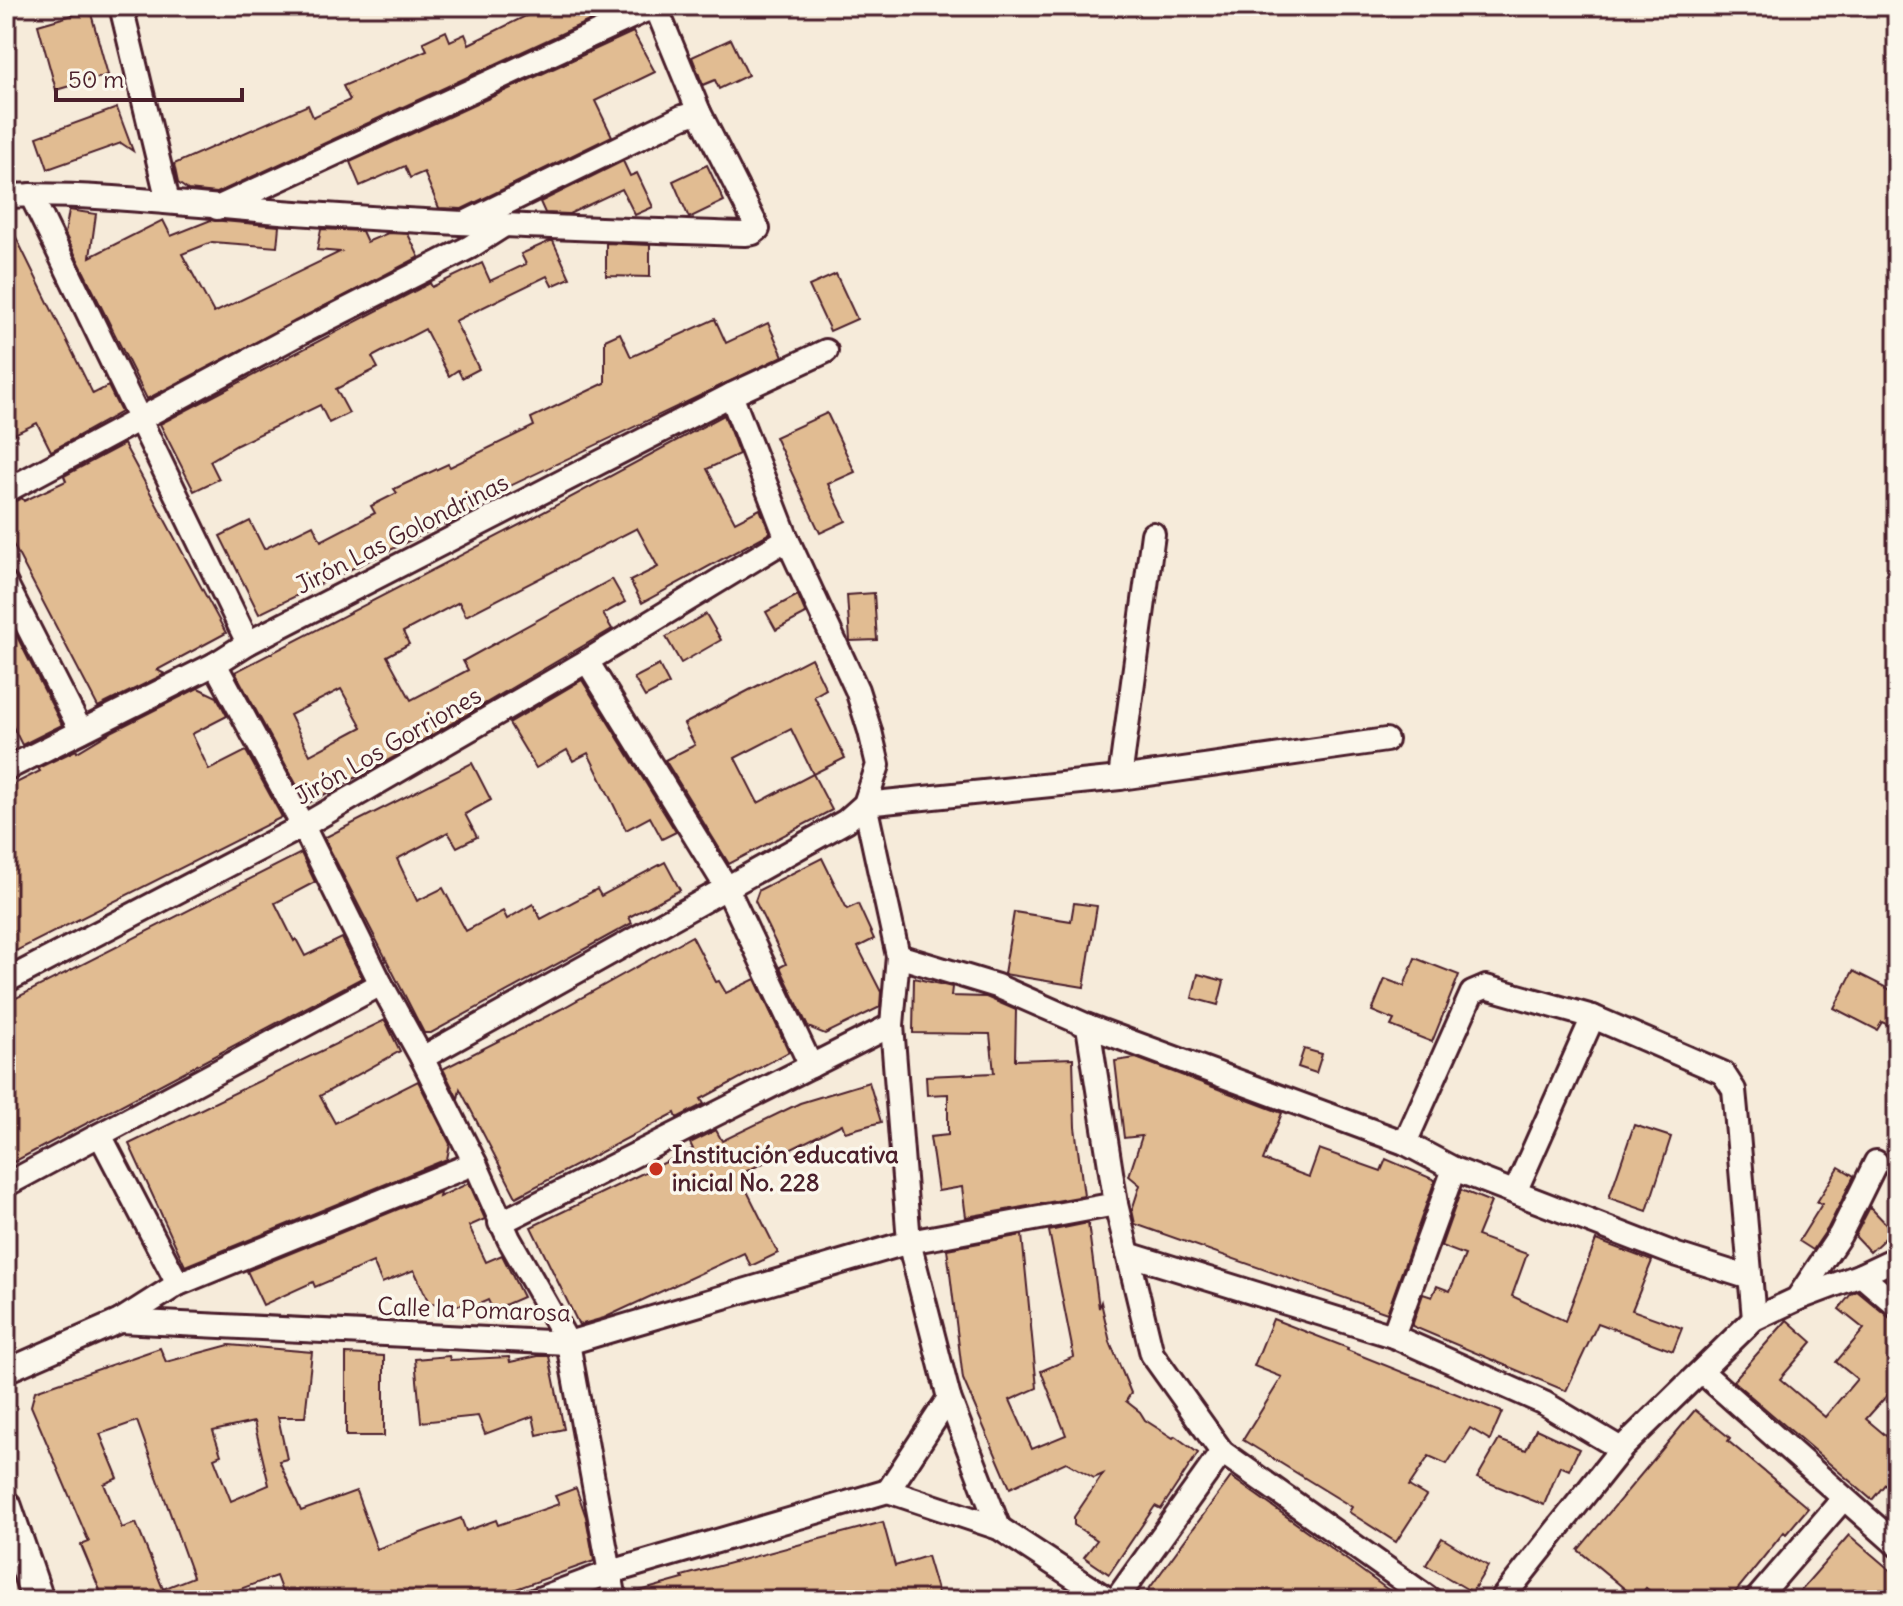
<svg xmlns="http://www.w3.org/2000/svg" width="1903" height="1606" font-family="Delius,sans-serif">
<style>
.building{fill:#e1bc92;stroke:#4a1f2b;stroke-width:2;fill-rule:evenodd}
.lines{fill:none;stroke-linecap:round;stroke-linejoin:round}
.minor-casing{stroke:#4a1f2b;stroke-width:28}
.secondary-casing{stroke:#4a1f2b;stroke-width:36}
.minor{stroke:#fbf7ec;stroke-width:22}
.secondary{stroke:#fbf7ec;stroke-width:30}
.poi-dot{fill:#c8321e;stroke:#fbf7ec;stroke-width:3}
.labels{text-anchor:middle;stroke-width:7;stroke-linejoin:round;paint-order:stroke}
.street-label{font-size:24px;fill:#4a1f2b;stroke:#fbf7ec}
.poi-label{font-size:24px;font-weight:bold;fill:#4a1f2b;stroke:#fbf7ec;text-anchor:start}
</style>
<rect width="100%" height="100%" fill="#f6ebda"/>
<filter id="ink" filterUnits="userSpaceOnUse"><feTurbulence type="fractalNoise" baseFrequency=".0125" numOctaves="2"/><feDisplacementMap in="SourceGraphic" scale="16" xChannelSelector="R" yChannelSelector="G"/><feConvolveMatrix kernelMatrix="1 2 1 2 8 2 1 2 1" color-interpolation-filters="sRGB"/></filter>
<g filter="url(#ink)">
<g class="building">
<polygon points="546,6 621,6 217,193 188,190 178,183 174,164 308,105 313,117 350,100 343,86 427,50 423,42 446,31 450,41 465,34 469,44"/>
<polygon points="90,10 108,75 56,90 38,25"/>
<polygon points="633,32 655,72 595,101 612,136 462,209 439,208 424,172 410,178 405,166 360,186 350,162"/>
<polygon points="731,39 748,75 719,89 715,80 703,85 692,57"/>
<polygon points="117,108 133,151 121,143 48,169 37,137"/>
<polygon points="623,161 630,176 637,173 653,207 635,215 622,189 569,214 545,213 540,202"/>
<polygon points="707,165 724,201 689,218 673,181"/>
<polygon points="69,210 96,214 90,257 163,220 171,236 211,220 279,226 277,247 212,242 182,254 214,313 340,252 317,250 321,229 362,231 367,242 388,233 408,234 419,257 147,399 65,234"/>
<polygon points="6,217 93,394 108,386 121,412 51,451 37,423 6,438"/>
<polygon points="550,241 553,241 570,278 552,286 547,276 455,321 479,369 462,378 458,370 449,376 425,329 372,357 378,368 336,389 349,413 329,423 320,405 237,445 210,461 219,479 194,491 160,424 430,283 432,287 482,263 490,281 526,264 521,254"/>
<polygon points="606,243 650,245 650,277 606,276"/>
<polygon points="836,274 857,319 830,331 809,286"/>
<polygon points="715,319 726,343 768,323 783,356 489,496 491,501 259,614 220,536 250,521 264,549 313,525 321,541 375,513 371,506 397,493 394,489 448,464 450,467 534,426 531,418 605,383 605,340 620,333 631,357"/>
<polygon points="827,413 855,472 828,484 846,521 820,533 775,437"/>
<path d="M724 415 739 454 707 469 735 522 760 509 770 533 642 603 630 581 658 567 637 528 466 616 459 602 403 632 409 644 387 656 411 700 468 670 463 661 612 579 625 602 603 614 612 629 396 756 307 804 235 672 525 522ZM341 689 362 727 310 755 290 715Z"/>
<polygon points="124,444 226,633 157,670 165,674 98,707 6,531 6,505 22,498 24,501 66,481 64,476"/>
<polygon points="874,593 877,640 850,641 847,595"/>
<polygon points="798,595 806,614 776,630 766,612"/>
<polygon points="706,614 721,640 681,663 666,637"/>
<polygon points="6,615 62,725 22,745 6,713"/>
<path d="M811 658 826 689 814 696 845 758 813 774 832 810 729 864 665 760 695 745 684 724ZM791 729 813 774 758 803 735 758Z"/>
<polygon points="659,665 669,684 645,697 634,678"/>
<polygon points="582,680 676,832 662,839 650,817 626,830 588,753 573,761 567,750 536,768 509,723"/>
<polygon points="198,688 217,697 227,716 192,734 209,770 246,751 282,817 6,956 6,788 40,771 38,768 76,750 77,752 111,732"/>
<polygon points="472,763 491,800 465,814 477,837 457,847 448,832 397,859 417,901 443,888 466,931 503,911 507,919 533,904 541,919 597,889 601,896 665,862 680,890 629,917 632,923 431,1033 424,1033 324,838"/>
<polygon points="301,853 315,882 275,903 294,941 296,939 305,956 342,938 362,978 6,1166 6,1003"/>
<polygon points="822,858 847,909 858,904 874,939 858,947 881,992 880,1007 825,1034 808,1027 780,967 786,964 755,901 759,890"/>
<polygon points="1074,903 1097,906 1084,987 1004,974 1014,912 1071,921"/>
<polygon points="692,936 716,982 719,981 726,993 755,979 789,1052 701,1099 704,1104 677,1118 675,1113 516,1197 460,1089 458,1099 443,1069 561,1009"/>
<polygon points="1415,958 1459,975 1432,1042 1391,1026 1394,1020 1372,1011 1385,979 1404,986"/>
<polygon points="1853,971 1897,993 1897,1029 1882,1022 1877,1030 1834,1008"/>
<polygon points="1198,974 1224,981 1218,1005 1192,998"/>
<polygon points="914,978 952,987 951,996 986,997 1016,1010 1015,1060 1073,1058 1075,1127 1084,1196 966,1217 962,1187 938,1191 930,1137 948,1135 948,1094 927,1095 926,1076 994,1073 990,1034 913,1033"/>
<polygon points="385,1020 400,1051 320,1096 335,1123 418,1081 450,1144 447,1159 185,1266 129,1144"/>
<polygon points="1304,1049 1322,1054 1316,1073 1298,1067"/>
<polygon points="1136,1058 1282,1113 1263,1160 1309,1177 1319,1149 1381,1171 1386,1159 1435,1180 1387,1313 1135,1224 1132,1210 1140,1185 1129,1176 1142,1136 1124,1138 1115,1061"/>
<polygon points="869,1082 881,1122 845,1132 842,1124 739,1175 778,1253 751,1266 744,1253 604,1318 579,1325 531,1227 693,1149 690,1143 716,1130 722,1141 800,1103"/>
<polygon points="1634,1125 1671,1137 1647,1211 1609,1198"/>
<polygon points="1839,1167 1854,1176 1828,1228 1813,1250 1799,1241 1822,1204 1817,1202"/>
<polygon points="469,1183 485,1219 469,1226 486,1262 502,1255 523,1297 493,1310 488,1300 475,1306 429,1303 414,1270 382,1283 373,1262 315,1287 313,1282 263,1305 247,1271 440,1192 439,1197"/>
<polygon points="1461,1190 1491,1202 1477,1236 1527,1254 1512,1296 1565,1321 1596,1240 1652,1261 1632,1310 1682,1328 1673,1351 1598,1323 1566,1391 1412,1326 1423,1294 1432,1297 1437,1286 1450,1291 1465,1255 1441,1246"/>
<polygon points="1870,1207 1893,1231 1870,1252 1855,1236"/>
<polygon points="1088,1223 1099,1308 1101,1302 1110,1342 1131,1393 1126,1401 1140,1412 1145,1420 1173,1438 1175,1436 1198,1453 1161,1509 1155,1506 1109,1574 1084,1557 1097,1540 1074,1525 1074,1517 1103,1474 1094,1478 1066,1462 1010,1488 963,1379 947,1249 1022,1235 1037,1388 1010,1400 1032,1449 1066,1435 1041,1371 1074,1357 1049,1231"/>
<polygon points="1857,1291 1897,1324 1897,1384 1866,1419 1897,1445 1897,1470 1872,1500 1733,1381 1787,1320 1812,1342 1780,1379 1825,1417 1857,1379 1836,1362 1864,1329 1839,1309 1851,1294"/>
<polygon points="1273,1319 1348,1348 1347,1350 1502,1412 1490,1440 1470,1428 1447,1464 1429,1456 1409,1486 1426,1496 1396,1542 1349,1512 1352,1507 1243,1440 1282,1377 1254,1366"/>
<path d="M229 1345 312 1352 305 1417H278L287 1459 279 1461 301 1511 356 1491 377 1549 461 1518 466 1531 496 1520 498 1525 559 1504 555 1496 576 1488 586 1517 594 1561 485 1600H285L276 1576 210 1600H104L81 1545 89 1542 31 1406 35 1391 160 1348 166 1362ZM137 1421 193 1577 163 1589 136 1523 122 1528 104 1484 118 1478 100 1434ZM254 1422 269 1485 231 1501 214 1458 221 1455 213 1431Z"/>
<polygon points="346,1354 384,1356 384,1436 346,1436"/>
<polygon points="449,1356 450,1360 509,1357 510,1362 538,1356 549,1356 564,1429 537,1435 533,1416 485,1434 478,1416 421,1422 415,1359"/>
<polygon points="1695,1410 1730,1438 1728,1441 1808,1508 1786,1534 1784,1532 1729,1600 1661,1600 1646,1588 1637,1599 1578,1550"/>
<polygon points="1536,1429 1579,1449 1569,1470 1560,1466 1544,1505 1477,1478 1499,1440 1526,1450"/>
<polygon points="1231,1477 1314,1536 1402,1600 1141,1600"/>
<polygon points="883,1522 895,1566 927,1556 940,1600 900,1600 898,1592 869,1600 630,1600 629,1594 683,1579 682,1576"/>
<polygon points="1849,1535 1897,1576 1897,1600 1868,1600 1855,1589 1845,1600 1792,1600"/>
<polygon points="1442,1538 1488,1566 1472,1592 1426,1565"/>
</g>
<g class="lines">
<g class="minor-casing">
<g id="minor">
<polyline points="121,6 168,201"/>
<polyline points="31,195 248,643"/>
<path d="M6 196C103 192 200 207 296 213 446 224 595 229 745 234L753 233 758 229 699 112 660 17 655 11 646 10 217 208"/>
<polyline points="467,222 682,117 699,112"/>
<polyline points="6,491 300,333 470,247 503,226"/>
<polyline points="6,584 81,731"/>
<polyline points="587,661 727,888 811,1066"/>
<polyline points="215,664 303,826 381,984 422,1058 475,1163 509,1239 568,1343 615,1600"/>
<polyline points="6,769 215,664 248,643 731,395 826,351"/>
<polyline points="1120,778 1153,534"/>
<polyline points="898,956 997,986 1088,1026 1405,1143 1454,1169 1677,1255 1750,1278"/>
<polyline points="6,981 303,826 587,661 787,539"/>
<polyline points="1088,1026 1116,1204 1152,1354 1222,1452 1431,1600"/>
<polyline points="422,1058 846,821 865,804 878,765 870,731 857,690 787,539 731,395"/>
<polyline points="100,1135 178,1284"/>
<polyline points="1405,1143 1472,993 1486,987 1593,1017 1723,1073 1734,1090 1736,1111 1754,1319"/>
<polyline points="6,1185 381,984"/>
<polyline points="1515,1192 1593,1017"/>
<polyline points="500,1223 892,1025"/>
<polyline points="1128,1254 1393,1336 1544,1403 1621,1449"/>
<polyline points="1861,1275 1897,1258"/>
<polyline points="1797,1299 1861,1275 1897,1306"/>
<polyline points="120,1321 568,1343 909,1242 1116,1204"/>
<polyline points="1393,1336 1454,1169"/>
<polyline points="6,1371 120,1321 178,1284 475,1163"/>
<polyline points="1702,1372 1897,1545"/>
<polyline points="888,1491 949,1398"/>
<polyline points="999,1528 949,1398 909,1242 892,1025 898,956 865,804 1120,778 1386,740"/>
<polyline points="536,1600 611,1572 888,1491 999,1528 1109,1600"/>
<polyline points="1116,1600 1222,1452"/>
<polyline points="1501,1600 1621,1449 1754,1319 1797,1299 1840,1235 1876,1162"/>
<polyline points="1756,1600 1843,1499"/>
</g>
</g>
<g class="secondary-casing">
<polyline id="secondary" points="6,1507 38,1600"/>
</g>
<use href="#minor" class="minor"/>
<use href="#secondary" class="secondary"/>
</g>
</g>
<circle class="poi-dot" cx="656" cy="1169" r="8"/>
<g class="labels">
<g class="street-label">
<text transform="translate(402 534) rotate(-27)" y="8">Jirón Las Golondrinas</text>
<text transform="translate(388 746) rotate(-30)" y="8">Jirón Los Gorriones</text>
<text transform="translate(474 1310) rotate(2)" y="8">Calle la Pomarosa</text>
</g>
<g class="poi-label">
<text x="672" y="1163">Institución educativa<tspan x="672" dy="28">inicial No. 228</tspan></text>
</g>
</g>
<rect width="1903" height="1606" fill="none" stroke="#fbf7ec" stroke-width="32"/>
<rect x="16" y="16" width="1871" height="1574" fill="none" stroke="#4a1f2b" stroke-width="3" filter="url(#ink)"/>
<path d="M56 88v12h186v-12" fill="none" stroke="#4a1f2b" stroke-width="4"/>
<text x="68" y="88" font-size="24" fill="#4a1f2b" stroke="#fbf7ec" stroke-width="6" paint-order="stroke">50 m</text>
</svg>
